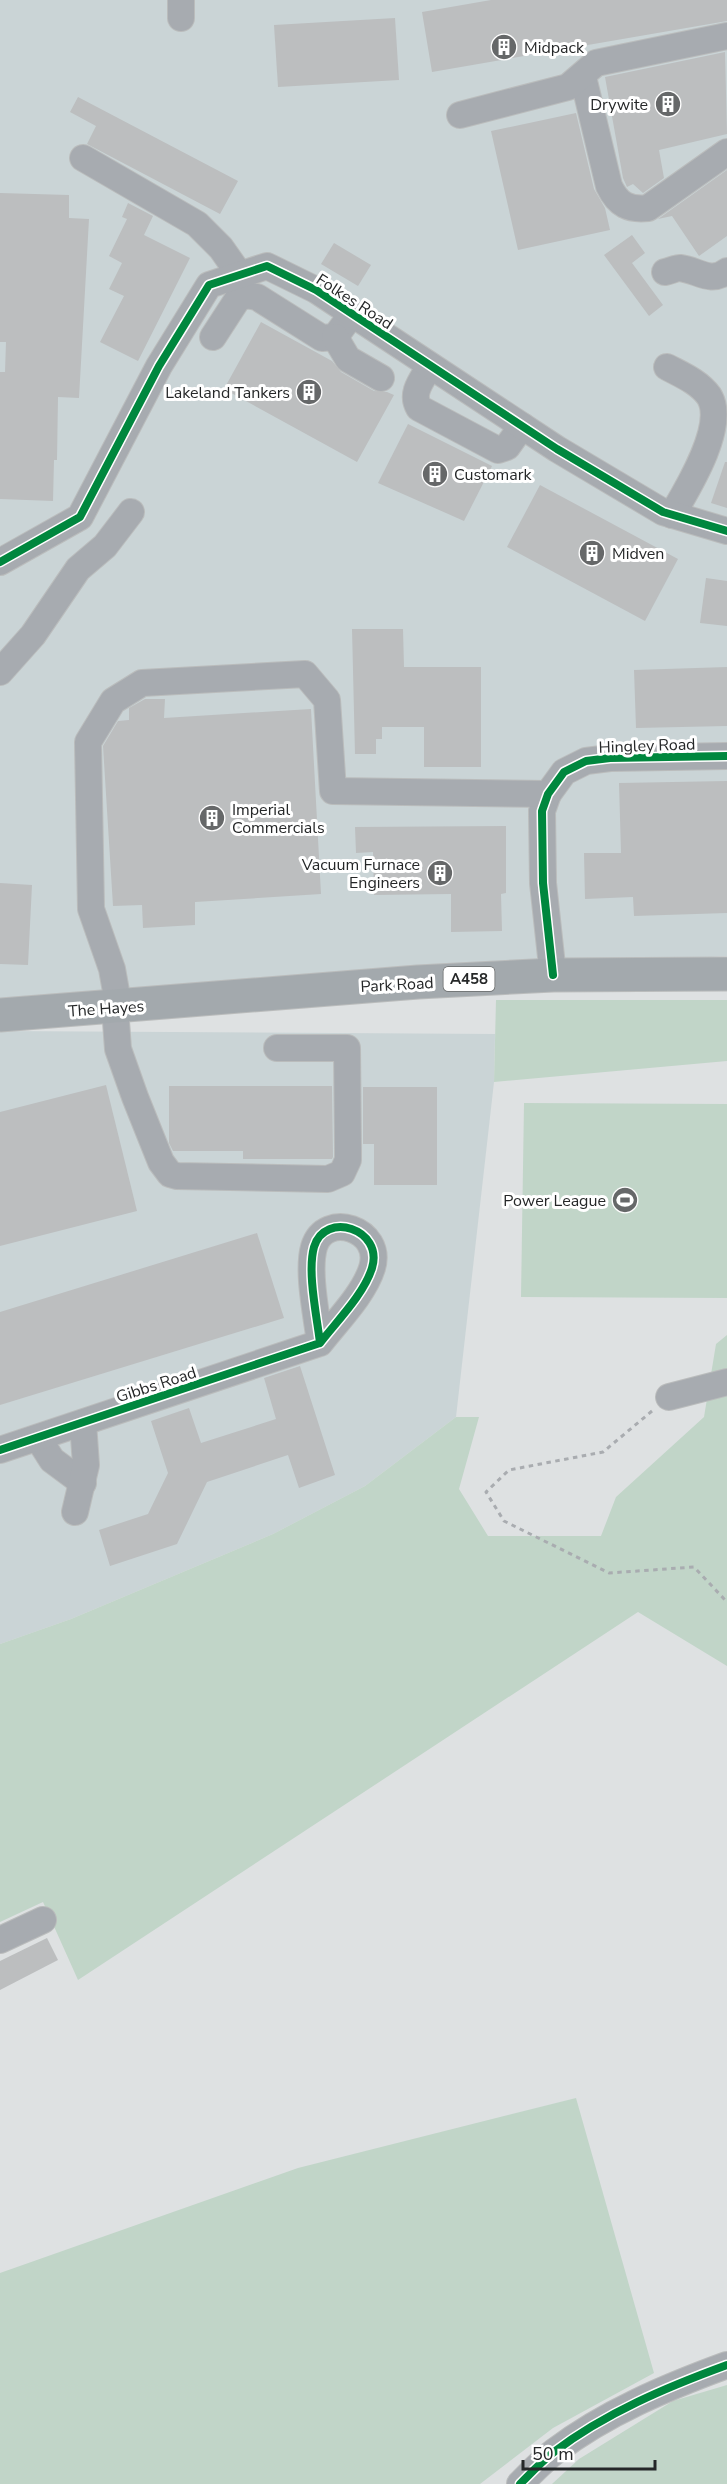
<svg xmlns="http://www.w3.org/2000/svg" width="727" height="2484" font-family="'Nunito Sans',sans-serif">
<style>
.built{fill:#cad4d6}
.green{fill:#c1d5c8}
.building{fill:#bcbebf}
.lines{fill:none;stroke-linecap:round;stroke-linejoin:round}
.minor-casing{stroke:#babcbc;stroke-width:28}
.highway-casing{stroke:#babcbc;stroke-width:35}
.path{stroke:#a9acb0;stroke-width:3;stroke-dasharray:4.5 4.5;stroke-linecap:butt}
.minor{stroke:#a7abb0;stroke-width:26}
.highway{stroke:#a3a9ad;stroke-width:33}
.cycleway-casing{stroke:#fff;stroke-width:11}
.cycleway{stroke:#00873e;stroke-width:8}
.labels{text-anchor:middle;stroke-width:6;stroke-linejoin:round;paint-order:stroke}
.shield{fill:#fff;stroke:#666868;stroke-width:1.5}
.shield-label{font-size:15px;font-weight:bold;fill:#252728}
.poi-label{font-size:16px;fill:#252728;stroke:#fff;text-anchor:start}
.street-label{font-size:16px;fill:#252728;stroke:#fff}
</style>
<rect width="100%" height="100%" fill="#dee1e2"/>
<g class="built">
<polygon points="0,0 727,0 727,956 0,1000"/>
<polygon points="0,1031 495,1034 494,1082 456,1417 365,1486 273,1534 71,1619 0,1644"/>
</g>
<g class="green">
<polygon points="496,1000 727,1000 727,1061 494,1082"/>
<polygon points="524,1103 727,1104 727,1298 521,1297"/>
<polygon points="727,1335 727,1666 638,1612 78,1980 43,1902 0,1922 0,1644 71,1619 273,1534 365,1486 456,1417 479,1417 459,1489 488,1536 601,1536 616,1497 704,1417 716,1344"/>
<polygon points="576,2098 654,2373 553,2428 480,2484 0,2484 0,2273 298,2168"/>
<polygon points="727,2385 727,2484 552,2484 579,2459 673,2401"/>
</g>
<g class="building">
<polygon points="491,0 727,0 727,21 432,72 422,12"/>
<polygon points="395,18 399,80 278,87 274,25"/>
<polygon points="725,52 727,134 659,150 664,178 643,193 633,184 627,187 623,178 605,77"/>
<polygon points="78,97 238,181 220,214 87,144 96,126 70,112"/>
<polygon points="576,113 594,189 605,208 610,230 518,250 491,131"/>
<polygon points="727,170 727,236 699,256 672,216 658,219"/>
<polygon points="0,193 69,195 69,218 89,219 79,398 58,397 57,460 54,460 53,501 0,499 0,372 5,372 6,342 0,342"/>
<polygon points="128,203 153,216 144,235 190,258 138,361 100,342 124,296 109,289 122,263 109,256 127,219 122,217"/>
<polygon points="632,235 645,253 632,263 663,305 649,316 604,255"/>
<polygon points="334,243 371,265 358,286 321,264"/>
<polygon points="261,322 332,361 341,372 374,391 387,392 394,395 357,462 224,389"/>
<polygon points="408,424 492,466 464,521 378,483"/>
<polygon points="725,462 727,462 727,508 711,503"/>
<polygon points="540,485 678,559 645,621 507,547"/>
<polygon points="706,578 727,581 727,626 700,623"/>
<polygon points="352,629 403,629 404,667 481,667 481,767 424,767 424,727 382,727 382,739 376,739 376,754 355,754"/>
<polygon points="727,667 727,726 636,728 634,670"/>
<polygon points="145,699 165,699 164,718 311,709 321,894 195,902 195,925 143,928 142,905 113,906 103,746 118,721 129,720 129,708"/>
<polygon points="727,781 727,913 634,916 633,897 585,899 584,853 621,853 619,783"/>
<polygon points="506,826 506,893 501,894 502,931 451,932 451,894 374,895 373,852 356,853 355,827"/>
<polygon points="0,883 32,885 28,965 0,964"/>
<polygon points="106,1085 137,1211 0,1246 0,1112"/>
<polygon points="169,1086 332,1086 333,1157 332,1159 243,1159 243,1151 173,1151 169,1143"/>
<polygon points="363,1087 437,1087 437,1185 374,1185 374,1144 363,1144"/>
<polygon points="257,1233 284,1318 0,1405 0,1312"/>
<polygon points="300,1366 335,1475 299,1488 288,1455 207,1482 177,1544 110,1566 99,1530 148,1514 168,1473 151,1421 189,1408 201,1443 276,1419 264,1378"/>
<polygon points="47,1938 58,1960 0,1990 0,1961"/>
</g>
<g class="lines">
<g class="minor-casing">
<g id="minor">
<polyline points="181,18 181,0"/>
<path d="M583 77 609 186C618 205 629 210 648 208L727 152"/>
<polyline points="460,115 568,87 596,63 727,36"/>
<polyline points="83,158 197,224 221,248 240,275"/>
<path d="M665 272C670 271 676 268 680 268 698 270 710 284 727 271"/>
<polyline points="213,337 237,300 245,295 257,297 322,338 335,337 352,314"/>
<polyline points="335,337 348,359 381,378"/>
<path d="M430 366C422 380 410 393 419 408L498 450 507 447 522 426"/>
<path d="M667 367C682 375 699 382 709 396 727 425 688 488 672 515"/>
<polyline points="0,562 80,517 159,366 209,285 267,266 316,290 557,449 663,512 727,531"/>
<polyline points="0,672 33,635 78,569 105,546 131,512"/>
<polyline points="553,975 543,883 542,811 548,794 564,772 586,761 610,758 727,756"/>
<polyline points="115,1008 118,1049 135,1097 161,1162 170,1174 177,1176 328,1179 342,1173 348,1160 348,1150 347,1048 277,1048"/>
<polyline points="119,1008 112,969 91,909 88,742 113,701 142,683 305,674 327,700 333,791 548,794"/>
<polyline points="669,1397 727,1382"/>
<polyline points="38,1438 52,1460 83,1483"/>
<path d="M0 1450 320 1343C317 1317 307 1272 314 1247 325 1210 384 1229 372 1268 364 1294 337 1321 320 1343"/>
<polyline points="75,1512 86,1465 83,1423"/>
<polyline points="0,1940 43,1920"/>
<path d="M520 2484C531 2473 542 2461 554 2452 605 2413 667 2387 727 2365"/>
</g>
</g>
<g class="highway-casing">
<polyline id="highway" points="0,1015 418,982 553,975 727,974"/>
</g>
<polyline class="path" points="652,1411 603,1452 509,1470 486,1492 504,1521 609,1573 694,1567 727,1602"/>
<use href="#minor" class="minor"/>
<use href="#highway" class="highway"/>
<g class="cycleway-casing">
<g id="cycleway">
<polyline points="0,562 80,517 159,366 209,285 267,266 316,290 557,449 663,512 727,531"/>
<polyline points="553,975 543,883 542,811 548,794 564,772 586,761 610,758 727,756"/>
<path d="M0 1450 320 1343C317 1317 307 1272 314 1247 325 1210 384 1229 372 1268 364 1294 337 1321 320 1343"/>
<path d="M520 2484C531 2473 542 2461 554 2452 605 2413 667 2387 727 2365"/>
</g>
</g>
<use href="#cycleway" class="cycleway"/>
</g>
<defs>
<g id="building-disc" transform="scale(1.35)"><circle r="9.5" fill="#666869" stroke="#fff"/><path d="M-4-6H4V6H1V3H-1V6H-4ZM-2.5-4.3h1.7v1.8h-1.7ZM.8-4.3h1.7v1.8H.8ZM-2.5-1h1.7V.8h-1.7ZM.8-1h1.7V.8H.8Z" fill="#fff"/></g>
<g id="stadium-disc" transform="scale(1.35)"><circle r="9.5" fill="#666869" stroke="#fff"/><path d="M0-5a6.5 5 0 1 0 0 10a6.5 5 0 1 0 0-10ZM-3.5-1.8h7v3.6h-7Z" fill="#fff"/></g>
</defs>
<g fill-rule="evenodd">
<use href="#building-disc" x="504" y="47"/>
<use href="#building-disc" x="668" y="104"/>
<use href="#building-disc" x="309" y="392"/>
<use href="#building-disc" x="435" y="474"/>
<use href="#building-disc" x="592" y="553"/>
<use href="#building-disc" x="212" y="818"/>
<use href="#building-disc" x="440" y="873"/>
<use href="#stadium-disc" x="625" y="1200"/>
</g>
<g class="labels">
<rect class="shield" x="443.5" y="967" width="51" height="24" rx="4.5"/>
<g class="shield-label">
<text x="469" y="984">A458</text>
</g>
<g class="poi-label">
<text x="524" y="53">Midpack</text>
<text x="648" y="110" text-anchor="end">Drywite</text>
<text x="290" y="398" text-anchor="end">Lakeland Tankers</text>
<text x="454" y="480">Customark</text>
<text x="612" y="559">Midven</text>
<text x="232" y="815">Imperial<tspan x="232" dy="18">Commercials</tspan></text>
<text x="420" y="870" text-anchor="end">Vacuum Furnace<tspan x="420" dy="18">Engineers</tspan></text>
<text x="606" y="1206" text-anchor="end">Power League</text>
</g>
<g class="street-label">
<text transform="translate(355 301) rotate(33)" y="6">Folkes Road</text>
<text transform="translate(647 745) rotate(-2)" y="6">Hingley Road</text>
<text transform="translate(397 984) rotate(-3)" y="6">Park Road</text>
<text transform="translate(106 1008) rotate(-4)" y="6">The Hayes</text>
<text transform="translate(156 1384) rotate(-18)" y="6">Gibbs Road</text>
</g>
</g>
<path d="M523 2460v9h132v-9" fill="none" stroke="#252728" stroke-width="3"/>
<text x="532" y="2460" font-size="18" fill="#252728" stroke="#ffffff" stroke-width="4.5" paint-order="stroke">50 m</text>
</svg>
